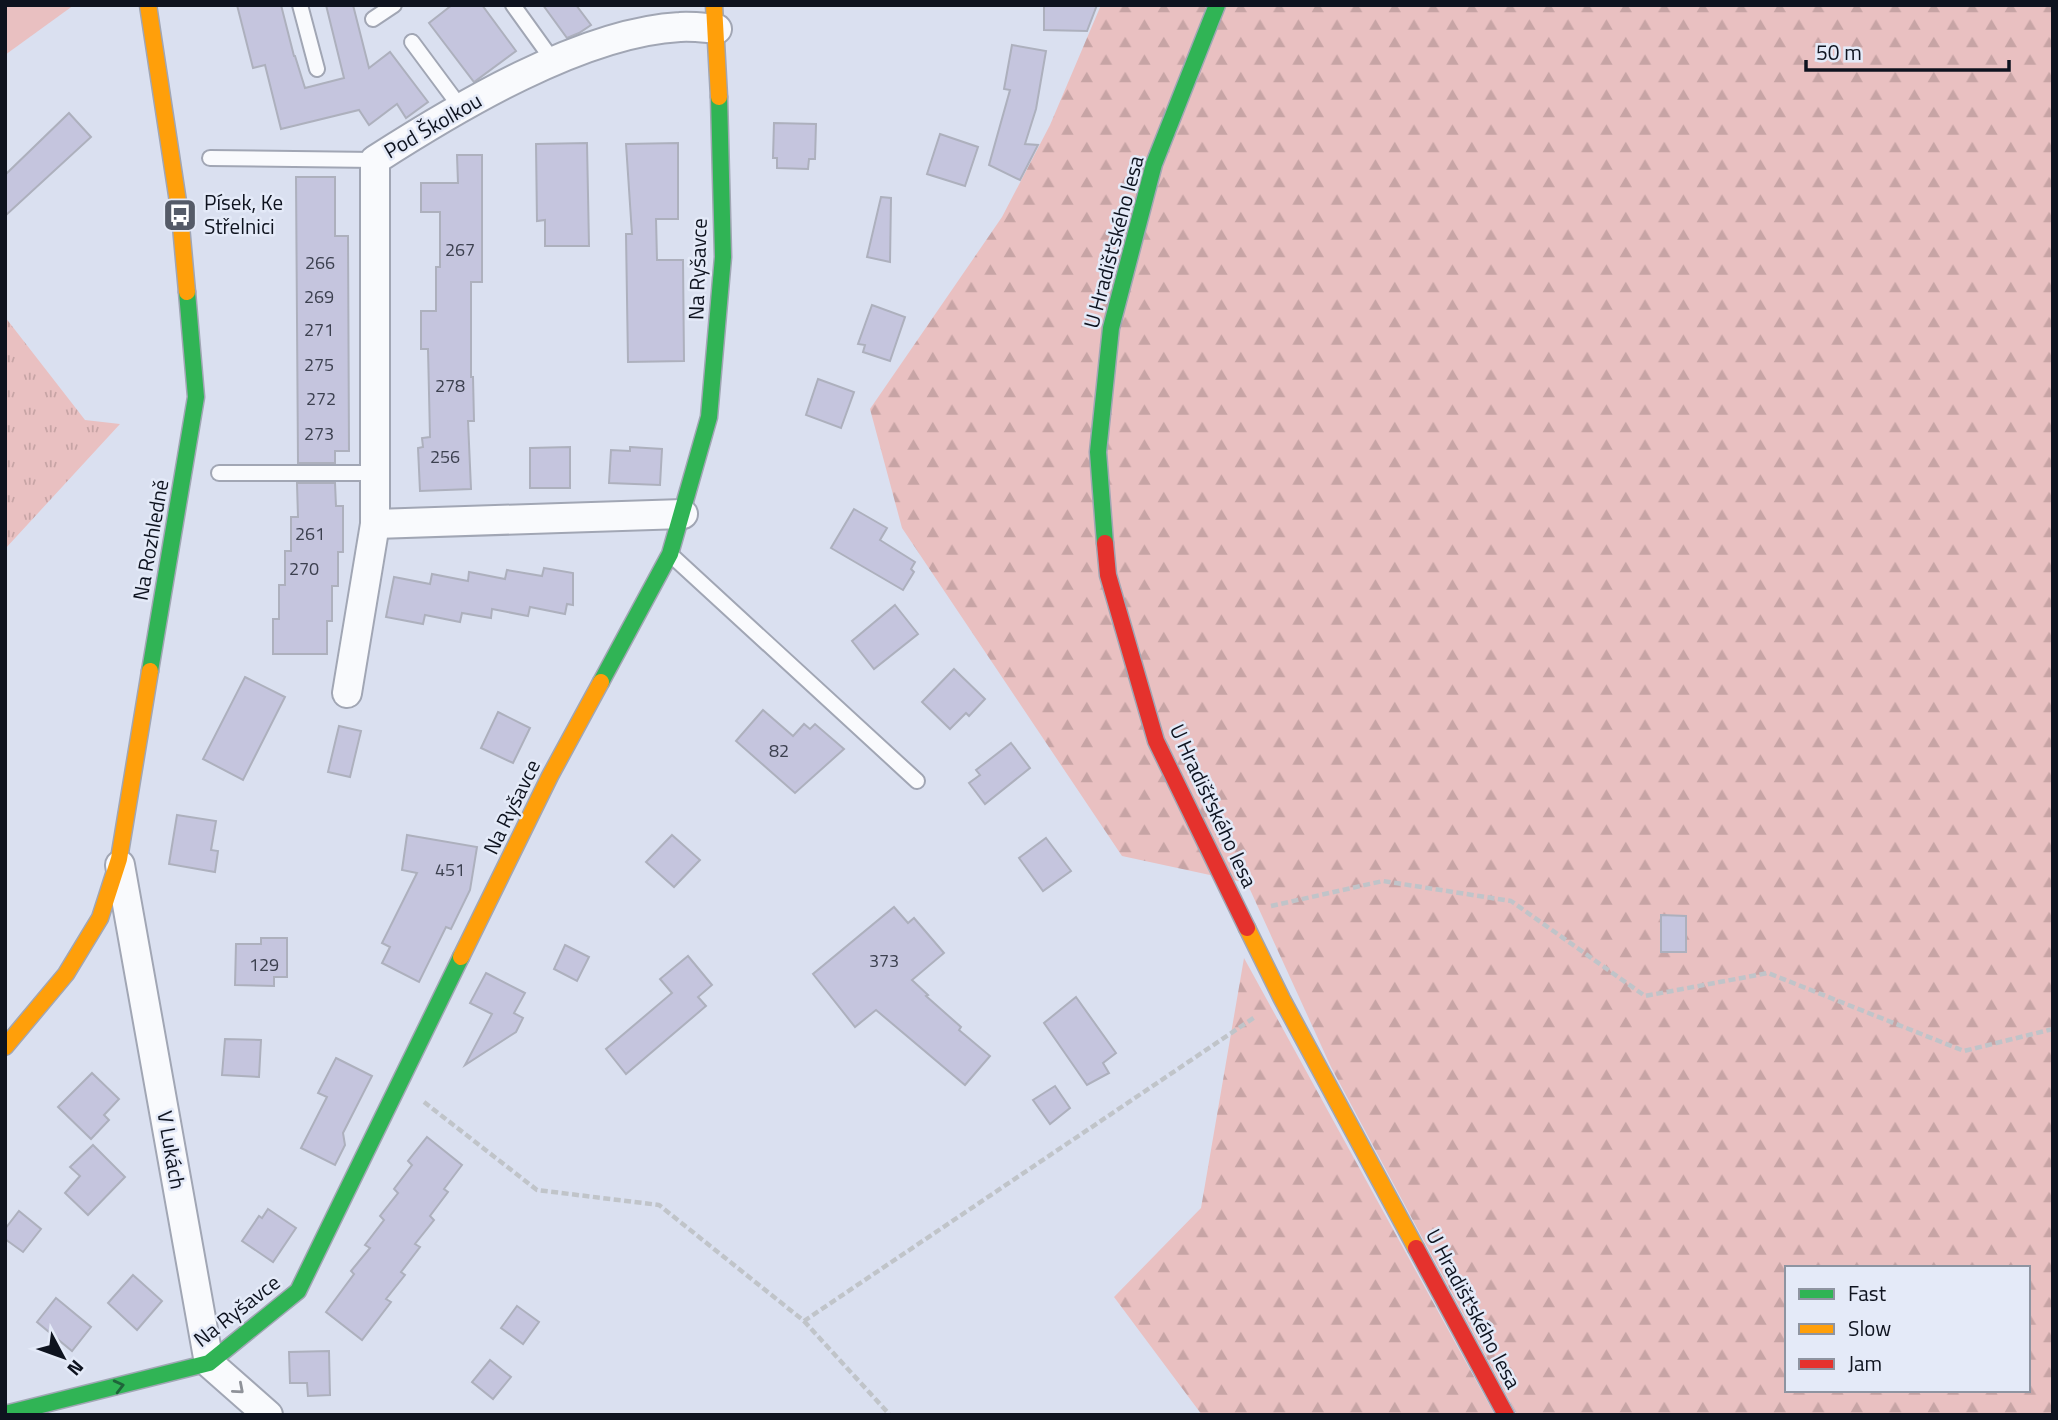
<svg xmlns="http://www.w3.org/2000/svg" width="2058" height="1420" font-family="'Titillium Web',sans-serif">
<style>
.grass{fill:url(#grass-tufts)}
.forest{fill:url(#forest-firs);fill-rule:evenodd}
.pitch{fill:#e9c0c1}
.building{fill:#c5c5de;stroke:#adb0bd;stroke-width:2}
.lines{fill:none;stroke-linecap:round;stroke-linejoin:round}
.lane-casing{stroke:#a1a6b4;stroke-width:18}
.street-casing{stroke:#a1a6b4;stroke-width:32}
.fast-casing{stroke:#a1a6b4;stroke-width:19}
.slow-casing{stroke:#a1a6b4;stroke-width:19}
.jam-casing{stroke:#a1a6b4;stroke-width:19}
.path{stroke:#c0c4c9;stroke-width:4.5;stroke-dasharray:7 3.5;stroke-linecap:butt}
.lane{stroke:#f9fafd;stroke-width:14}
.street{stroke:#f9fafd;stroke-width:28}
.fast{stroke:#30b455;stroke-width:16}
.slow{stroke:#ff9f0a;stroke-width:16}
.jam{stroke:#e5322d;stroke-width:16}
.oneway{stroke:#1f643a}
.oneway2{stroke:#8f9299}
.labels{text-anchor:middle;stroke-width:5;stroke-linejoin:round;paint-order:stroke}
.number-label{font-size:18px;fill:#3c404f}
.street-label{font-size:21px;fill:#0e131f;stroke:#e4eaf8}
.poi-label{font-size:21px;fill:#0e131f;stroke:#e4eaf8;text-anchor:start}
</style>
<defs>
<pattern id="grass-tufts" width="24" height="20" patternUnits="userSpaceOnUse" patternTransform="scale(1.75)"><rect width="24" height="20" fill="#e9c0c1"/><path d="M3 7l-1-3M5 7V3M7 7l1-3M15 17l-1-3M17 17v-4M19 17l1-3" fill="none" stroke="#c7a4a5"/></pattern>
<pattern id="forest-firs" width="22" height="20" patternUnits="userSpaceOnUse" patternTransform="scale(1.75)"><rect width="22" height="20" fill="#e9c0c1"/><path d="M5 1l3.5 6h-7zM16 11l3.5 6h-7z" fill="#c7a4a5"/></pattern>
</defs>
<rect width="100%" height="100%" fill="#dae0f0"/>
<polygon class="grass" points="5,317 85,420 120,424 5,549"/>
<g class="forest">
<path d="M1101 5H2053V1415H1517L1331 1067 1247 883 1122 856 902 528 870 409 1002 217 1050 125ZM1787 1268H2028V1390H1787Z"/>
<polygon points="1244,958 1495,1415 1202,1415 1114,1297 1201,1208"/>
</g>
<polygon class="pitch" points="5,5 74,5 5,55"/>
<g class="building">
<polygon points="237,5 281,5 294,56 295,56 305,88 344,78 326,5 353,5 369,68 390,52 428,102 406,118 397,104 369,125 359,110 281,129 265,65 253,68"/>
<polygon points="452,5 482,5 516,51 474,82 429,23"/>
<polygon points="543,5 576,5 591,25 579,33 567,38"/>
<polygon points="1044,5 1097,5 1087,31 1044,30"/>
<polygon points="1012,45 1046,51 1036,109 1025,144 1038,145 1020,180 989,165 1010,90 1004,89"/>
<polygon points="69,113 91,137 5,216 5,175"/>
<polygon points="774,123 816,124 815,159 809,159 808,169 777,168 777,158 773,158"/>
<polygon points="940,134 978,147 965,186 927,174"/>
<polygon points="587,143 589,246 545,246 545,220 537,221 536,144"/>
<polygon points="678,143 678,219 656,219 657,260 683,260 684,361 628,362 626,234 632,234 626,144"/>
<polygon points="457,155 482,155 482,282 471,282 471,377 473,377 474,421 468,421 471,489 420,491 418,448 423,447 422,438 430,437 428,349 421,349 421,311 436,311 436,267 440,267 440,212 421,212 421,183 458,183"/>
<polygon points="296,177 335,177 335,236 348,236 349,451 335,451 335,463 298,463"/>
<polygon points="881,197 891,198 890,262 867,257"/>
<polygon points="872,305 905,317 890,361 863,352 865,345 858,344"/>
<polygon points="818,379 854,392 841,428 806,415"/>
<polygon points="570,447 570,488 530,488 530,448"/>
<polygon points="630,447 662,449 660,485 609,483 611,450 630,451"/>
<polygon points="297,483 335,483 336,506 343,506 343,552 338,552 338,586 332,586 332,621 327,621 327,654 273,654 273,619 279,619 279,585 285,585 285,551 291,551 291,517 298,517"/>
<polygon points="854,509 887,528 880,540 915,562 911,569 914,572 903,590 831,548"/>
<polygon points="544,568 573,573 573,605 567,604 565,614 530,607 528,616 492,609 491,618 462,613 460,622 425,615 423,624 386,617 394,577 430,584 432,574 468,581 469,572 505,579 507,570 542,576"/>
<polygon points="895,605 918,634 874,669 852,641"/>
<polygon points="954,669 985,699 969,716 966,713 950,729 922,702"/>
<polygon points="245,677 285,697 243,780 203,759"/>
<polygon points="763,710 793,736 804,724 810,729 815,724 844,749 795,793 736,741"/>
<polygon points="498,712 530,728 513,763 481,748"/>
<polygon points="339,726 361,731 350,777 328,772"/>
<polygon points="1011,743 1030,768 985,804 969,783 980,775 976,770"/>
<polygon points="177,815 216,821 211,850 218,851 215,872 169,864"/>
<polygon points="407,835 477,847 470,890 451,929 446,927 419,982 382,963 390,947 382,943 417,873 402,870"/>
<polygon points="672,835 700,860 674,887 646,862"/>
<polygon points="1046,838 1071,871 1043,891 1019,858"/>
<polygon points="894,907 908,923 914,918 944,953 912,980 928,995 926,996 961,1027 959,1030 990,1056 965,1085 876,1010 855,1027 813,974"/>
<polygon points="1661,915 1686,916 1686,952 1661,952"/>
<polygon points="261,938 287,938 287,977 274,977 274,986 235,985 236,944 261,944"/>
<polygon points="565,945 589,957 577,981 554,969"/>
<polygon points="688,956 712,985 698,997 706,1006 626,1074 606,1049 672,993 660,979"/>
<polygon points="486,973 525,993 514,1013 523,1018 516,1032 465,1065 492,1014 470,1003"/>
<polygon points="1076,997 1116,1053 1103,1063 1109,1073 1087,1085 1044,1023"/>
<polygon points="225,1039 261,1040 259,1077 222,1075"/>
<polygon points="336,1058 372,1076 343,1133 345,1145 335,1165 301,1148 327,1097 318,1093"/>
<polygon points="92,1073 119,1099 104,1115 109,1120 91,1139 58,1107"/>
<polygon points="1055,1086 1070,1108 1050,1124 1033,1100"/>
<polygon points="427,1137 462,1165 444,1189 448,1192 430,1216 434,1220 415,1244 420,1247 401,1272 405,1275 386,1299 391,1302 362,1340 326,1312 354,1274 351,1271 370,1248 365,1245 384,1220 380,1216 398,1193 394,1189 412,1165 408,1161"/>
<polygon points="93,1145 125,1177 88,1215 65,1193 80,1176 70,1167"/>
<polygon points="268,1209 296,1228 273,1262 242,1241 259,1216 262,1218"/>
<polygon points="19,1211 41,1229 23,1252 5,1239 5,1229"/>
<polygon points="133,1275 162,1301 137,1330 108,1303"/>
<polygon points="56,1298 91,1327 72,1351 37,1322"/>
<polygon points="517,1306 539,1322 523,1344 501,1328"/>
<polygon points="329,1351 330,1395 308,1396 307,1383 290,1383 289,1352"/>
<polygon points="490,1360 511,1377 493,1399 472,1382"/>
</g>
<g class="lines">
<g class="lane-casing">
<g id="lane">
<polyline points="300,5 317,69"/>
<polyline points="513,5 554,62"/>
<polyline points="373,19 394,5"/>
<polyline points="412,42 461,108"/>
<polyline points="210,158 375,160"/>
<polyline points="219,473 375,473"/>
<polyline points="671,555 917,781"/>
</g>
</g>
<g class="street-casing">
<g id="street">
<path d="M683 514 375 524V160C456 108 582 32 680 27 692 26 705 28 717 29"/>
<polyline points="347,693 375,524"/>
<polyline points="120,865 209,1363 268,1415"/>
</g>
</g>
<g class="fast-casing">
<g id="fast">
<polyline points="1105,543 1098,452 1111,328 1154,164 1217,5"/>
<polyline points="150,671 196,397 187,292"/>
<polyline points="601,682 670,554 709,417 723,257 719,97"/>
<polyline points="5,1414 209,1363 298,1291 461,957"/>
</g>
</g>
<g class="slow-casing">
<g id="slow">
<polyline points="148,5 180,215 187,292"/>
<polyline points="714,5 719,97"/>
<polyline points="1247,928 1282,999 1416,1248"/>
<polyline points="461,957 550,776 601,682"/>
<polyline points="5,1047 66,974 100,918 119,859 150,671"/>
</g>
</g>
<g class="jam-casing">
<g id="jam">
<polyline points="1105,543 1108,575 1156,741 1247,928"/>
<polyline points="1416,1248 1506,1415"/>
</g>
</g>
<g class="path">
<polyline points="1271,906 1383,881 1511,901 1645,996 1768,973 1964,1051 2053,1029"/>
<polyline points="424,1102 537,1190 659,1205 804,1321 1255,1017"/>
<polyline points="804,1321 890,1415"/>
</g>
<use href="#lane" class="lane"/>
<use href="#street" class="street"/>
<use href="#fast" class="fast"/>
<use href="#slow" class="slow"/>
<use href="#jam" class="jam"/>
</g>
<defs><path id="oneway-chevron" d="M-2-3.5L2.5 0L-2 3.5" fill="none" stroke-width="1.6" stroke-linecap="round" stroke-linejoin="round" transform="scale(1.75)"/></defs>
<use class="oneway" href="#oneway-chevron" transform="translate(119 1386) rotate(-14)"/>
<use class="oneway2" href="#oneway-chevron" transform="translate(239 1389) rotate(41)"/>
<defs>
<g id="bus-square" transform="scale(1.75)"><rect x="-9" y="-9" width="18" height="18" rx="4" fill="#555b68" stroke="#e4eaf8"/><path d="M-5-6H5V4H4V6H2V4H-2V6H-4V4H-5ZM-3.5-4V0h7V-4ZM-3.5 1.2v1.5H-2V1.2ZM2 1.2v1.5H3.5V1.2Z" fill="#fff"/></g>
</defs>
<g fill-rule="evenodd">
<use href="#bus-square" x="180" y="215"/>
</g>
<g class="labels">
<g class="number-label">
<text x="460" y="256">267</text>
<text x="320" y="269">266</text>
<text x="319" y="303">269</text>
<text x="319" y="336">271</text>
<text x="319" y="371">275</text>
<text x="450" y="392">278</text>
<text x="321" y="405">272</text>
<text x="319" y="440">273</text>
<text x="445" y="463">256</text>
<text x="310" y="540">261</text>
<text x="304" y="575">270</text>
<text x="779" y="757">82</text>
<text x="450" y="876">451</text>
<text x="884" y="967">373</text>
<text x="264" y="971">129</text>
</g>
<g class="street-label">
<text transform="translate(433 126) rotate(-30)" y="7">Pod Školkou</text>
<text transform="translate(1114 242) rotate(-75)" y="7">U Hradišťského lesa</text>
<text transform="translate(698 269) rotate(-88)" y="7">Na Ryšavce</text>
<text transform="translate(151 540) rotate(-80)" y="7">Na Rozhledně</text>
<text transform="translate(1213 806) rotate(65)" y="7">U Hradišťského lesa</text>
<text transform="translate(512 807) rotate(-64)" y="7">Na Ryšavce</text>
<text transform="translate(171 1150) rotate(80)" y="7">V Lukách</text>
<text transform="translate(1473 1309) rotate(62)" y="7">U Hradišťského lesa</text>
<text transform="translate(237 1311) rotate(-38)" y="7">Na Ryšavce</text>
</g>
<g class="poi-label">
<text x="204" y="210">Písek, Ke<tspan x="204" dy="24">Střelnici</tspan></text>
</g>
</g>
<rect width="2058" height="1420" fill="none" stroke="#0e131f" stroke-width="14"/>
<rect x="1785" y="1266" width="245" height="126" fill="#e4eaf8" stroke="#8e94a1" stroke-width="2"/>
<rect x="1799" y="1289" width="35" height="10" fill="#30b455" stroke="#8e94a1" stroke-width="2"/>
<text x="1848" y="1301" font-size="21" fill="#0e131f">Fast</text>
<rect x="1799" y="1324" width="35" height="10" fill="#ff9f0a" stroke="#8e94a1" stroke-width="2"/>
<text x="1848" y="1336" font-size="21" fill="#0e131f">Slow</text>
<rect x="1799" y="1359" width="35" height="10" fill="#e5322d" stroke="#8e94a1" stroke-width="2"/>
<text x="1848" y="1371" font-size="21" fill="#0e131f">Jam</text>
<g transform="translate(63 1357) rotate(131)" stroke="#e4eaf8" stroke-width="5" paint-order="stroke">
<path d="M0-5L12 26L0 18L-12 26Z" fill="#0e131f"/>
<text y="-10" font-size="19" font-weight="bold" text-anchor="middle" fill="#0e131f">N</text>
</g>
<path d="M1806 60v10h203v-10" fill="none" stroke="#0e131f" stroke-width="3.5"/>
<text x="1816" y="60" font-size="21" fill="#0e131f" stroke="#e4eaf8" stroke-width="5" paint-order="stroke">50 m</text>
</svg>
